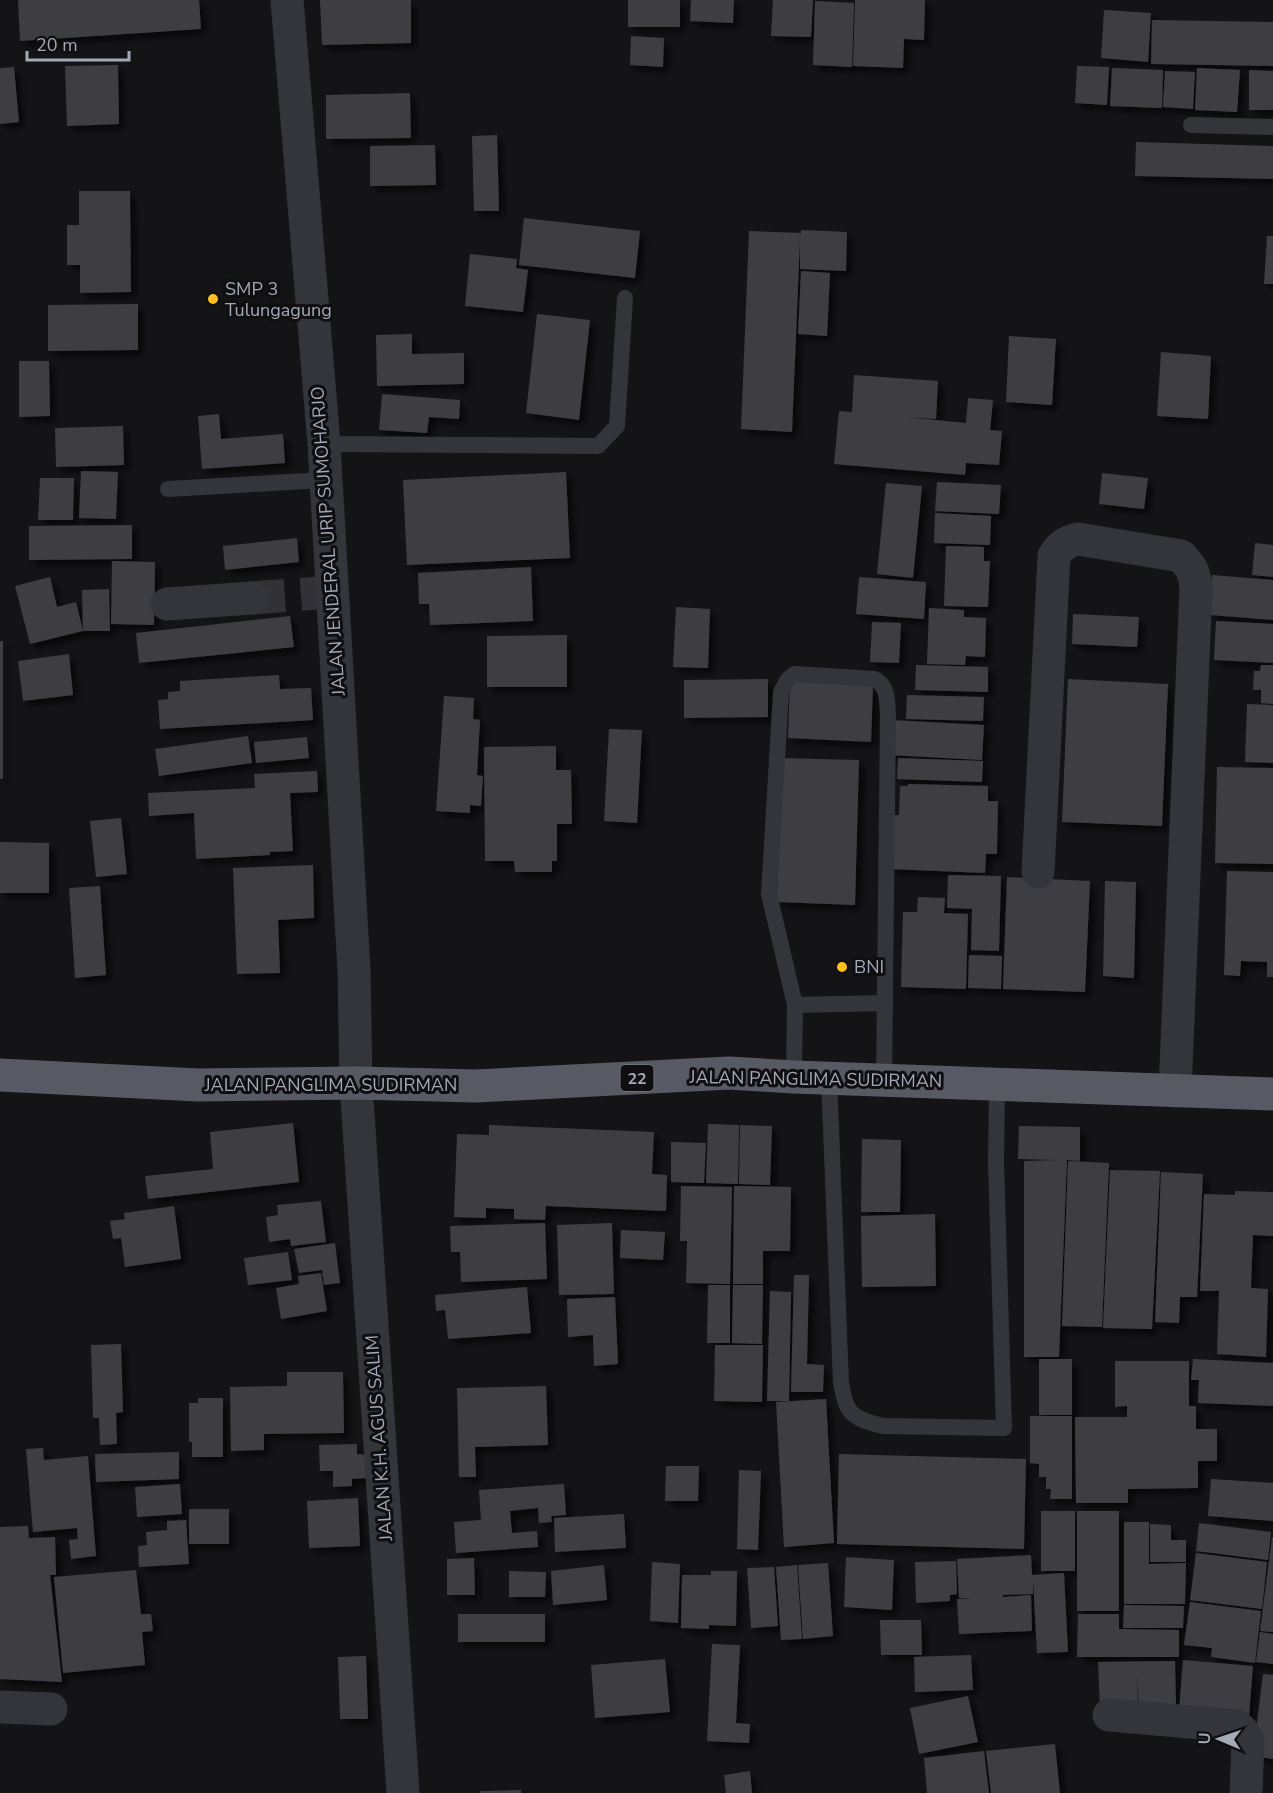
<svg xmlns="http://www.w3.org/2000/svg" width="1273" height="1793" font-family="'Nunito Sans',sans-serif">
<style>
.building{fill:#3d3e43;filter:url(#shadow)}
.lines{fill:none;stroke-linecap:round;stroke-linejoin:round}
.minor-tunnel{stroke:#313136;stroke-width:33;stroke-dasharray:33 16;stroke-linecap:butt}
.service{stroke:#34353b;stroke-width:16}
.minor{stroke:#34353b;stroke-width:33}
.tertiary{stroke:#34353b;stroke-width:33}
.trunk{stroke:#585a63;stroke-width:33}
.poi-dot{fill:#ffbe22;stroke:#0f0e10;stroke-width:2}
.labels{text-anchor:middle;stroke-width:6;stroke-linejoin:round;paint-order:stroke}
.shield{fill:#0f0e10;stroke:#777a85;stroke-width:1.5}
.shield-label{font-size:16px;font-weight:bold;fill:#a4a9b7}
.poi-label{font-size:18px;fill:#a4a9b7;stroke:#0f0e10;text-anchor:start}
.street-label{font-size:18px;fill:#a4a9b7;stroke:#0f0e10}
</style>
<defs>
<filter id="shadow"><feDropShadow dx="5.5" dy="5.5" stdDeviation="3" flood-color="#0009"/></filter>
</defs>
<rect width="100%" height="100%" fill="#141316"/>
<g class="building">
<polygon points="18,0 199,0 201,29 20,41"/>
<polygon points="320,0 411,0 411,43 322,45"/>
<rect x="628" y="0" width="52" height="27"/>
<polygon points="691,0 734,0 733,23 690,21"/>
<polygon points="773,0 813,0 811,37 771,36"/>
<polygon points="855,0 925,0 924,40 904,39 903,68 853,66"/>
<polygon points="815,1 854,3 852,67 813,65"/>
<polygon points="1104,10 1151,13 1148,62 1101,58"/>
<polygon points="1152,20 1273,22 1273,66 1151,64"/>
<polygon points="631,36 664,38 663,67 630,65"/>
<polygon points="118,65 119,124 67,126 65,66"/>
<polygon points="1077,66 1109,67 1107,105 1075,103"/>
<polygon points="14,67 19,122 0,124 0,68"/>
<polygon points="1112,68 1163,70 1162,108 1110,106"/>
<polygon points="1197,68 1240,70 1237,112 1195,110"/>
<polygon points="1249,70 1273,71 1273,110 1249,110"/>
<polygon points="1165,71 1195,72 1193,109 1163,107"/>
<polygon points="410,93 411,138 326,139 326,95"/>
<polygon points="497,135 499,211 474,211 472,136"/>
<polygon points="1136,142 1273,146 1273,179 1135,176"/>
<polygon points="435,145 436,185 370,186 370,146"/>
<polygon points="79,191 130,191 131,292 80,293 80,265 67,265 67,225 79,225"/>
<polygon points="524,218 640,231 635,278 519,265"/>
<polygon points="801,230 847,232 846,271 800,269 800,239 792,432 741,429 749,231 801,233"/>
<polygon points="1267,236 1273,236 1273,284 1264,284"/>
<polygon points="470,254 517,259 516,268 528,270 523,312 465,306"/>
<polygon points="801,271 830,273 827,336 798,334"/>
<polygon points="138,304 138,350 48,351 48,305"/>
<polygon points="537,314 590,320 579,420 526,413"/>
<polygon points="412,334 412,354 464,353 464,384 377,386 376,335"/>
<polygon points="1009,336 1056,339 1052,405 1006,402"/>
<polygon points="1161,352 1211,356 1208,419 1157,416"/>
<polygon points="19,361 49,361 50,416 19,417"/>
<polygon points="854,375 938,381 936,419 905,417 966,423 968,398 993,400 990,430 1002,431 999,465 966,463 965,475 834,464 839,411 852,412"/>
<polygon points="382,394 460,400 459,419 429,417 427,433 379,430"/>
<polygon points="219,414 221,439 283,434 285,463 202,469 198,416"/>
<polygon points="123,426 124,465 56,467 55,428"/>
<polygon points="81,471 118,472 116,519 79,518"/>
<polygon points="566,472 570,558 407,565 403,480"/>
<polygon points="1102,473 1148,478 1144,509 1099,504"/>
<polygon points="40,478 74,478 73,520 38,520"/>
<polygon points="937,482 1001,485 999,514 935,511"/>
<polygon points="886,483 922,486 913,578 877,574"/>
<polygon points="935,513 991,516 990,545 934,543"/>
<polygon points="132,525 132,559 29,560 29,526"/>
<polygon points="297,538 299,562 225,570 223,546"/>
<polygon points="1255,543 1273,545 1273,577 1252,575"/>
<polygon points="946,546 984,547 984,561 990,561 988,607 944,606"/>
<polygon points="112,561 155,562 154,625 111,624"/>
<polygon points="531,567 533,621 430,625 429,604 419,604 418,573"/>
<polygon points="1212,575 1273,580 1273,620 1210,615"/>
<polygon points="50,577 57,607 76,602 83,631 30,644 15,586"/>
<polygon points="859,577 926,582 924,619 856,614"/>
<polygon points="109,589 110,631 83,631 82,590"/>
<polygon points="676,607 710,609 708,668 673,667"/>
<polygon points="929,608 964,610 964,617 986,618 985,657 966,656 965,665 927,664"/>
<polygon points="1073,614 1139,617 1137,647 1072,644"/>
<polygon points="290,616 294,647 139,663 136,633"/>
<polygon points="1216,621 1273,624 1273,663 1214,660"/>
<polygon points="872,622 901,623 899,663 870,662"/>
<polygon points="567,635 567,687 487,687 487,636"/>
<rect x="0" y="641" width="3" height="138"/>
<polygon points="69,654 73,695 23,701 18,661"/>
<polygon points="916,665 988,667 988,692 915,690"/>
<polygon points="1261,665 1273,665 1273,704 1261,703 1261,690 1253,690 1254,671 1260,671"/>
<polygon points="279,675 280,689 311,688 313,720 160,729 158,700 168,699 168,692 180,691 180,681"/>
<polygon points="768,679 768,717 684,718 684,680"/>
<polygon points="1068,679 1168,684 1162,826 1062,822"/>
<polygon points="790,681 873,685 871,742 788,738"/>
<polygon points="907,695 984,697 983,721 906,719"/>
<polygon points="444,696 474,698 473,719 480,720 477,775 483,776 481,806 470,805 470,813 436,811"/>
<polygon points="1247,704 1273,705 1273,763 1245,762"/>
<polygon points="891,720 984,725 982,760 889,755"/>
<polygon points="609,729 642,730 637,823 604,821"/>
<polygon points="248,736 252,763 159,776 155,749"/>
<polygon points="307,737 309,758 256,763 254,742"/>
<polygon points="556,746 556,770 571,770 572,824 557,824 557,861 552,861 552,872 515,872 514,861 485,861 484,747"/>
<polygon points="781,758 859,760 855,905 777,902"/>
<polygon points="898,758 983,761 982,782 897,779"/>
<polygon points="1217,767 1273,768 1273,864 1215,863"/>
<polygon points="317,771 318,792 290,793 293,851 270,852 270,855 196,859 194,813 149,816 148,793 255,788 254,774"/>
<polygon points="908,784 988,786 988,801 998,801 997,854 986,854 985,873 889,869 892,815 899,815 900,786 908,786"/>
<polygon points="121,818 127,874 96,877 90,821"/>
<polygon points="0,842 49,843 49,893 0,893"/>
<polygon points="313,865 314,918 278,920 280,973 237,974 233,868"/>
<polygon points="1227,871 1273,872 1273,977 1267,977 1267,962 1241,961 1240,976 1224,975"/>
<polygon points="948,875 1001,876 999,951 971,950 972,909 947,908"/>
<polygon points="1007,877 1090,881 1085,992 1003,989"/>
<polygon points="1105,881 1136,882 1134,978 1103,976"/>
<polygon points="100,886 106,975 75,978 69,888"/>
<polygon points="918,897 945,898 944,913 968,914 966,989 901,987 903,912 917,912"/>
<polygon points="969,955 1002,956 1001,989 968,988"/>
<polygon points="293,1123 299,1182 148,1199 145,1176 213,1169 210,1132"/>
<polygon points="708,1124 739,1125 738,1184 706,1183"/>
<polygon points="489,1125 654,1132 652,1174 667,1175 666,1211 546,1206 545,1220 514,1219 514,1209 486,1208 486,1218 454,1217 457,1134 489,1135"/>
<polygon points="740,1125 772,1126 770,1185 739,1184"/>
<polygon points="1019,1126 1080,1127 1080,1161 1067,1160 1059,1357 1024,1357 1024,1161 1059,1160 1018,1159"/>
<polygon points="862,1139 901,1140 900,1212 861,1212"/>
<polygon points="671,1142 706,1143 704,1183 671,1182"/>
<polygon points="1068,1161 1109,1163 1102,1327 1062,1326"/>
<polygon points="1110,1170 1160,1171 1152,1329 1103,1328"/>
<polygon points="1161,1172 1203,1174 1197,1297 1180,1297 1179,1323 1155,1322"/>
<polygon points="681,1186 732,1187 730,1284 686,1283 687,1241 680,1241"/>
<polygon points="734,1186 791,1187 790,1251 763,1251 763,1284 733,1284"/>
<polygon points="1235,1191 1273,1192 1273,1236 1253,1235 1251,1288 1268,1289 1266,1357 1217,1354 1219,1291 1200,1291 1204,1194 1235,1195"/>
<polygon points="321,1201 326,1242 291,1246 290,1239 269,1242 266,1217 278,1215 277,1205"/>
<polygon points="174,1206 181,1259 125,1267 121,1238 113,1239 110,1221 125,1219 124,1213"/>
<polygon points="935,1214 936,1286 862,1287 861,1216"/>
<polygon points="545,1223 547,1279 461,1282 460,1252 451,1252 450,1226"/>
<polygon points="612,1223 614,1294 559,1295 557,1225"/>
<polygon points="621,1230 665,1232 663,1260 620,1258"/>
<polygon points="335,1243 340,1283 324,1285 322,1270 299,1273 294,1249"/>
<polygon points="288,1252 292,1280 248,1285 244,1258"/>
<polygon points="321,1273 327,1311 281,1319 276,1288 299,1284 298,1276"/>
<polygon points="794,1275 809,1275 807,1364 824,1365 823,1392 791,1392"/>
<polygon points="708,1285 730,1285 730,1343 707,1343"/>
<polygon points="733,1285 763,1285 762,1344 732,1343"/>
<polygon points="527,1287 531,1333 448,1339 445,1310 436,1311 435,1295"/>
<polygon points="770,1291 791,1292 789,1401 767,1401"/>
<polygon points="615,1297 618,1364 594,1366 593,1335 568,1337 567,1299"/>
<polygon points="121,1344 123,1412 116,1413 117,1444 100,1445 99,1418 93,1418 91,1345"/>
<polygon points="715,1345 763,1345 762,1402 714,1401"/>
<rect x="1039" y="1359" width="33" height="56"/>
<polygon points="1193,1359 1273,1363 1273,1406 1198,1403 1199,1380 1191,1380"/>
<polygon points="1115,1361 1189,1361 1189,1406 1196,1406 1196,1429 1217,1429 1217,1461 1198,1461 1198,1488 1128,1489 1128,1503 1076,1503 1075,1417 1127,1417 1127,1406 1115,1407"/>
<polygon points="287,1372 343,1372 344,1433 264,1434 264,1450 231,1451 230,1387 287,1386"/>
<polygon points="546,1386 548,1445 475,1447 476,1477 459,1477 457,1388"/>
<polygon points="198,1398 223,1398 223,1457 192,1457 192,1442 189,1442 189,1403 198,1403"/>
<polygon points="826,1399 834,1543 784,1547 776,1402"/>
<polygon points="1030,1416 1072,1416 1072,1499 1050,1499 1051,1489 1046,1489 1046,1477 1039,1477 1039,1464 1030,1463"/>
<polygon points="357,1444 357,1454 366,1455 367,1478 352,1479 352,1486 333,1487 333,1471 320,1471 319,1445"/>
<polygon points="43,1448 44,1460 88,1456 96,1556 71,1559 69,1540 78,1539 77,1528 33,1532 26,1449"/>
<polygon points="179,1452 179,1479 96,1482 95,1454"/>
<polygon points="839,1454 1026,1459 1024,1549 837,1544"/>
<polygon points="666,1466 699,1466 698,1501 665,1501"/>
<polygon points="739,1470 761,1471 758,1550 737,1549"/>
<polygon points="1211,1479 1273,1483 1273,1521 1208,1516"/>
<polygon points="180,1484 182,1514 137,1517 135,1487"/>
<polygon points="564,1484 566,1515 551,1516 552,1522 539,1523 538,1508 510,1511 512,1533 537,1531 538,1547 456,1553 454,1522 481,1520 479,1490"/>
<polygon points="358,1498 360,1546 309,1548 307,1501"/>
<rect x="189" y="1509" width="40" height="35"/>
<rect x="1041" y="1511" width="34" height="60"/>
<rect x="1077" y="1511" width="42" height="100"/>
<polygon points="624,1514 626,1548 555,1552 554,1518"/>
<polygon points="186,1520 189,1564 139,1567 138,1546 147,1545 146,1532 167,1530 167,1521"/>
<polygon points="1124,1522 1149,1522 1149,1564 1186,1563 1185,1604 1124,1604"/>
<polygon points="1199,1523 1271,1532 1268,1560 1196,1551"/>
<polygon points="1150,1524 1171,1525 1171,1540 1186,1540 1186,1562 1150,1562"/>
<polygon points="28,1526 29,1538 55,1537 56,1575 50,1575 62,1682 0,1679 0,1527"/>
<polygon points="1272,1537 1273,1537 1273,1632 1260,1631"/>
<polygon points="1196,1553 1267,1562 1262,1609 1190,1600"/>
<polygon points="1031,1555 1032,1575 1064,1573 1068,1652 1037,1653 1033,1578 1033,1594 1003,1595 1003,1597 1031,1595 1032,1631 959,1634 957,1599 975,1598 959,1598 957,1559"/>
<polygon points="846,1557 894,1560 892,1610 844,1607"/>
<polygon points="474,1558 475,1595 447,1595 447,1559"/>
<polygon points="956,1561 957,1594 950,1595 950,1601 916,1603 915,1562"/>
<polygon points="652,1562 680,1564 678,1623 650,1621"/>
<polygon points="828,1563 833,1636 803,1639 798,1565"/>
<polygon points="604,1565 607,1600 553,1605 551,1571"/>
<polygon points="797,1565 802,1639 781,1640 776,1567"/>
<polygon points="774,1567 778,1626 751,1628 747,1568"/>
<polygon points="136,1570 141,1614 151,1614 153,1631 142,1632 145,1665 63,1673 54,1577"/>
<polygon points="509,1571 546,1572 545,1597 509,1597"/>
<polygon points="711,1571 737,1571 736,1626 709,1625 709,1629 681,1628 682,1575 711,1575"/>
<polygon points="1190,1602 1261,1611 1255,1663 1211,1657 1212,1648 1184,1645"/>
<polygon points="1124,1605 1184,1606 1183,1628 1123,1628"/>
<rect x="458" y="1614" width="87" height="28"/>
<polygon points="1078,1614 1119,1614 1119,1629 1179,1630 1179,1657 1077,1657"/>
<polygon points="880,1620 921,1620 922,1655 881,1655"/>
<polygon points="1260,1632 1273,1634 1273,1664 1256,1662"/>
<polygon points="712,1644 740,1645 736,1723 750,1724 749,1743 707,1741"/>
<polygon points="971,1655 973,1690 915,1692 914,1657"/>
<polygon points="366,1656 368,1719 340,1719 338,1657"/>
<polygon points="665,1659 670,1712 595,1718 591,1665"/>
<polygon points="1183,1660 1253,1666 1249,1716 1179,1711"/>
<polygon points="1175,1661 1176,1705 1139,1706 1137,1675 1138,1708 1100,1709 1098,1662"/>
<polygon points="1263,1674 1273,1675 1273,1759 1253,1756"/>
<polygon points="968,1696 978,1742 919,1754 910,1708"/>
<polygon points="1055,1744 1060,1793 991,1793 986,1751"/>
<polygon points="984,1751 989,1793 927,1793 924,1758"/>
<polygon points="750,1771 752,1793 726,1793 724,1775"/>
<polygon points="521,1790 521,1793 480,1793 480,1791"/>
</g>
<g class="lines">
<polyline class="minor-tunnel" points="252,598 332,592"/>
<g class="service">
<polyline points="1191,125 1273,127"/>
<polyline points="324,444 598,446 617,426 625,298"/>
<polyline points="168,489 326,480"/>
<polyline points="795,1005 885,1003"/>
<path d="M794 1077 795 1005 769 894 781 692 788 679 795 674 874 679C889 685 887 704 888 717L884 1080"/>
<path d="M829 1078 841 1383C843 1391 844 1401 848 1408 854 1419 871 1423 883 1426L1004 1428 996 1162 997 1084"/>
</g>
<g class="minor">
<polyline points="167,604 252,598"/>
<path d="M1038 872 1054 556C1060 546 1066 542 1078 539L1181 556C1192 568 1194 571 1196 587L1175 1091"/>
<polyline points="0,1707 51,1709"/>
<polyline points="1109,1715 1237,1726 1242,1731 1248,1741 1246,1793"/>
</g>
<polyline class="tertiary" points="287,0 324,444 354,971 356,1083 403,1793"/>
<polyline class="trunk" points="0,1075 198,1085 356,1083 476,1086 729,1073 794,1077 1273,1094"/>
</g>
<g class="poi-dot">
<circle cx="213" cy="299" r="6"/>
<circle cx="842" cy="967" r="6"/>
</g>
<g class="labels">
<rect class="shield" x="620.5" y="1065" width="33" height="26" rx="4.5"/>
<g class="shield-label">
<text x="637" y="1084">22</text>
</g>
<g class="poi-label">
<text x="225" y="295">SMP 3<tspan x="225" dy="21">Tulungagung</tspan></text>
<text x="854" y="973">BNI</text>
</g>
<g class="street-label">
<text transform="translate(328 541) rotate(-94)" y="6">JALAN JENDERAL URIP SUMOHARJO</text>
<text transform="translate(816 1079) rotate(1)" y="6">JALAN PANGLIMA SUDIRMAN</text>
<text x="331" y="1091">JALAN PANGLIMA SUDIRMAN</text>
<text transform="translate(379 1438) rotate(-94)" y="6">JALAN K.H. AGUS SALIM</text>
</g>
</g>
<g transform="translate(1219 1739) rotate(272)" stroke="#0f0e10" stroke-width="4.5" paint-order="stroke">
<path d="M0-4.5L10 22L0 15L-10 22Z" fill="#a4a9b7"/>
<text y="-9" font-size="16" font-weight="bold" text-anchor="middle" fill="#a4a9b7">U</text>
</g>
<path d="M27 51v9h102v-9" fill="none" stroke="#a4a9b7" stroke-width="3"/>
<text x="36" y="51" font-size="18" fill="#a4a9b7" stroke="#0f0e10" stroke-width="4.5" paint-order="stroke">20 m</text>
</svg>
